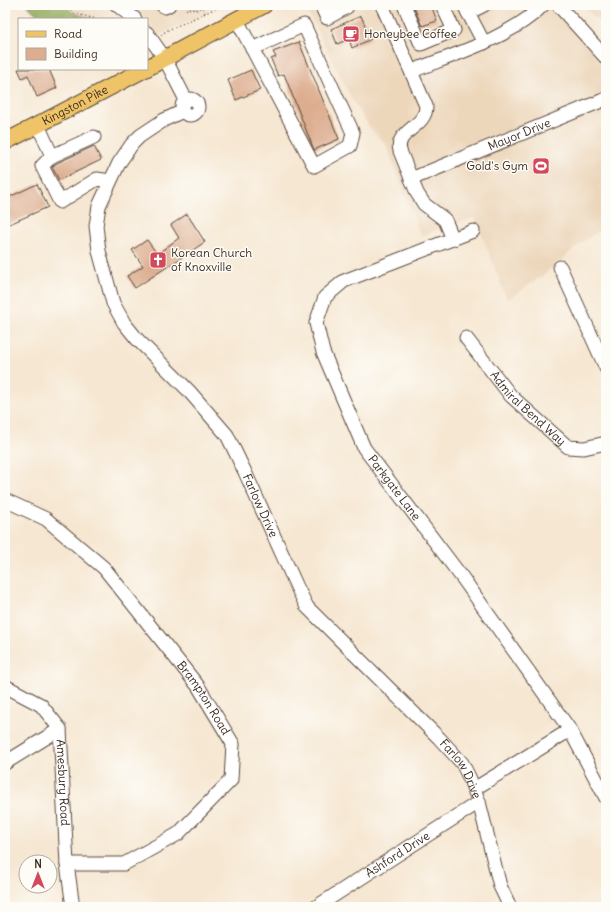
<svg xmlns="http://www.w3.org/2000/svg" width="611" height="912" font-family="Delius,sans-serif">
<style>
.built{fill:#edd7bb}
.forest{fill:#95ac5e;stroke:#686b3e}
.building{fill:#ddad8f}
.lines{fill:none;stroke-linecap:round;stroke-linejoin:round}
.minor-casing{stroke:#574639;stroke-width:15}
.major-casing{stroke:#574639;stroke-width:18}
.path{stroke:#574639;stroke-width:1.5;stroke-dasharray:1 3;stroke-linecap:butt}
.minor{stroke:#fff;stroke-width:13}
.major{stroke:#efc469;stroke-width:16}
.labels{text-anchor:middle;stroke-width:3;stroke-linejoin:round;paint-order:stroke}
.poi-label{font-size:12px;fill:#3b2a1e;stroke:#fdfcf7;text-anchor:start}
.street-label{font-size:12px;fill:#3b2a1e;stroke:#fdfcf7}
</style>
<rect width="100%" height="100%" fill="#fdfcf7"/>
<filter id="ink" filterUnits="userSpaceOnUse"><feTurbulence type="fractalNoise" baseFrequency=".025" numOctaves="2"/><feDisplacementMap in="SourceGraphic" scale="8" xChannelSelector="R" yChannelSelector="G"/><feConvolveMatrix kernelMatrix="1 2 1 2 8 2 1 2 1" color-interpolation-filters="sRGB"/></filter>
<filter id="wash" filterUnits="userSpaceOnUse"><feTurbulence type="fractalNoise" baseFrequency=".012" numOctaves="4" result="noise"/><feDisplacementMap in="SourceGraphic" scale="16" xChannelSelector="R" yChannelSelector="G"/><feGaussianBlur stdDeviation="0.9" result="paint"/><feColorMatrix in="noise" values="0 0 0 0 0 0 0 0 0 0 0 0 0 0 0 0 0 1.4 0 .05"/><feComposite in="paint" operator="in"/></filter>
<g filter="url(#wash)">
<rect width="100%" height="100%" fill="#f6e7d2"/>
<g class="built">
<polygon points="64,5 224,5 160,35 147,47 147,19 94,19 73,13"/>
<polygon points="304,5 549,5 573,28 606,68 606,226 581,243 541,277 507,300 475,217 421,236 386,145 370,128 353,101"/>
<polygon points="582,5 606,5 606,28"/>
</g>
<polygon class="forest" points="27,5 64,5 73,13 94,19 42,19"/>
<g id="blocks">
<g class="building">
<polygon points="413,5 431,5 437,21 422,26"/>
<polygon points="361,16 371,39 352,48 349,39 337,44 331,29"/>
<polygon points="299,42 339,139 314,150 284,74 278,76 271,59 276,57 273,52"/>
<polygon points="18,69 49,69 57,88 37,97 28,75 22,78"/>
<polygon points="251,70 260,90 236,100 228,80"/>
<polygon points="94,146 101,160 59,180 52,167 57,163"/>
<polygon points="37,184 48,207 5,226 5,199"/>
<polygon points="187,214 205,242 135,288 127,276 143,266 132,250 147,240 157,254 179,238 171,225"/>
</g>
</g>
</g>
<g filter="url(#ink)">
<use href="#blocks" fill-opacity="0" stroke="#574639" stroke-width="1"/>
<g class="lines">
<g class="minor-casing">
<g id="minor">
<polyline points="117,5 135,19"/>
<polyline points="162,5 165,7 169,5"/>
<polyline points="321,5 327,18 347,7"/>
<path d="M382 5 426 106C427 127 394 131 400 151L417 193 424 204 445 220 453 239"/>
<polyline points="404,5 421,44 454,30 442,5"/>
<polyline points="464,5 484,43"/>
<polyline points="558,5 606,58"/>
<polyline points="468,13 484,5"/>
<polyline points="237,20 314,166 350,146 353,133 304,25 252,49"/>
<polyline points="147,33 165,59 186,100"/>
<path d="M412 71C453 55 512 37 543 5"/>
<circle cx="190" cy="107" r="8"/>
<path id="s1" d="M183 111 164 120 140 136 132 144 119 163 99 206 96 226 99 251 113 303 124 323 137 339 189 391 227 435 245 472 297 587 307 607 439 738 462 763 469 777 479 802 500 886 510 907"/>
<polyline points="38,125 52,156 94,137"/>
<polyline points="52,156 42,166 60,202 97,179 110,181"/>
<path id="s2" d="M411 179 606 99"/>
<path id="s3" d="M473 231 344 281 325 297 316 323 323 352 364 448 464 580 570 730 606 798"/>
<polyline points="560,267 606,368"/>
<path id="s4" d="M466 338 511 396 568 447 584 448 606 443"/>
<path id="s5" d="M5 500 46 519 104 568 198 686 233 744 231 780 178 834 124 864H67"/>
<path id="s6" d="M5 686 41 705 60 729 67 864 73 907"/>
<polyline points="5,763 60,729"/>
<polyline points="474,789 570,730"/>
<path id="s7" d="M316 907 479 802"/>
</g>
</g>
<g class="major-casing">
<g id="major">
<polyline points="147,68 264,5"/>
<path id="s8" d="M5 142 145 69"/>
</g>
</g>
<g class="path">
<polyline points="65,5 73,13 96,19"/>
<polyline points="185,5 187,10 196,5"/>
<polyline points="201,5 194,9 195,11 202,7 205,13"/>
<polyline points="161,35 166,31 223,5"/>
</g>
<use href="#minor" class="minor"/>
<use href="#major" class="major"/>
</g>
</g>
<defs>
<g id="cafe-square" transform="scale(0.9)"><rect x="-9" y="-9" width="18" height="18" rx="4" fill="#d1495b" stroke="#fdfcf7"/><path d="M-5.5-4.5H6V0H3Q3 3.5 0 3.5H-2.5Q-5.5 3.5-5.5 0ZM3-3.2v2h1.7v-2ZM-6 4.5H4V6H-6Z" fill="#fff"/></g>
<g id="stadium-square" transform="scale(0.9)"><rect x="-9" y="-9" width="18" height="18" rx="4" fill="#d1495b" stroke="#fdfcf7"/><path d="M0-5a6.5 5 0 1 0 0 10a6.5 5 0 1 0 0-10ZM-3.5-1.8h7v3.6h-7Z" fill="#fff"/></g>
<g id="church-square" transform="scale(0.9)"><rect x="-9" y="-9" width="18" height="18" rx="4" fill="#d1495b" stroke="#fdfcf7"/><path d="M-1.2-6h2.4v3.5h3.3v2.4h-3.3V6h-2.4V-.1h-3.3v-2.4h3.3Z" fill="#fff"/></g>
</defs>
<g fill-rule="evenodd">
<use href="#cafe-square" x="351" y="34"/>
<use href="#stadium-square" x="541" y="166"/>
<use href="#church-square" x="158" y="260"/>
</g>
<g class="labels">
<g class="poi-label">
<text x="364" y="38">Honeybee Coffee</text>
<text x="528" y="170" text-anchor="end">Gold's Gym</text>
<text x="171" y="257">Korean Church<tspan x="171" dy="14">of Knoxville</tspan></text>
</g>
<g class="street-label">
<text dy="4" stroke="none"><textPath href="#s8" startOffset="79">Kingston Pike</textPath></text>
<text dy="4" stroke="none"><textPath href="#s2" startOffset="117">Mayor Drive</textPath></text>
<text dy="4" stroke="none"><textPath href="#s4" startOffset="94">Admiral Bend Way</textPath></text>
<text dy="4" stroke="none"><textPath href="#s3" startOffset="375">Parkgate Lane</textPath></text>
<text dy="4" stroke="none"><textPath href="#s1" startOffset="484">Farlow Drive</textPath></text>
<text dy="4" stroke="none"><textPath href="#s5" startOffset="285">Brampton Road</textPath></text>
<text dy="4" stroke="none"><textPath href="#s1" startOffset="820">Farlow Drive</textPath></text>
<text dy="4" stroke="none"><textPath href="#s6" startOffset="125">Amesbury Road</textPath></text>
<text dy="4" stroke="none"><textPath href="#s7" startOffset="97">Ashford Drive</textPath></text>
</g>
</g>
<rect width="611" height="912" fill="none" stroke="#fdfcf7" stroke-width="20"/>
<rect x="18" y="18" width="130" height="52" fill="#fdfcf7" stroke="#afa8a0"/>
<rect x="26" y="31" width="20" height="6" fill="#efc469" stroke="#afa8a0"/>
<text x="54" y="38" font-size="12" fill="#3b2a1e">Road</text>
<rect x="26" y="48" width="20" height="12" fill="#ddad8f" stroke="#afa8a0"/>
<text x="54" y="58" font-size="12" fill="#3b2a1e">Building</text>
<g transform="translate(38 874)"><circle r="19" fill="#fdfcf7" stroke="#afa8a0"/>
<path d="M0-3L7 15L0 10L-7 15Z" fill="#d1495b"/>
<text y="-6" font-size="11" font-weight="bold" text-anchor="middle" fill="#3b2a1e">N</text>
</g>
</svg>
